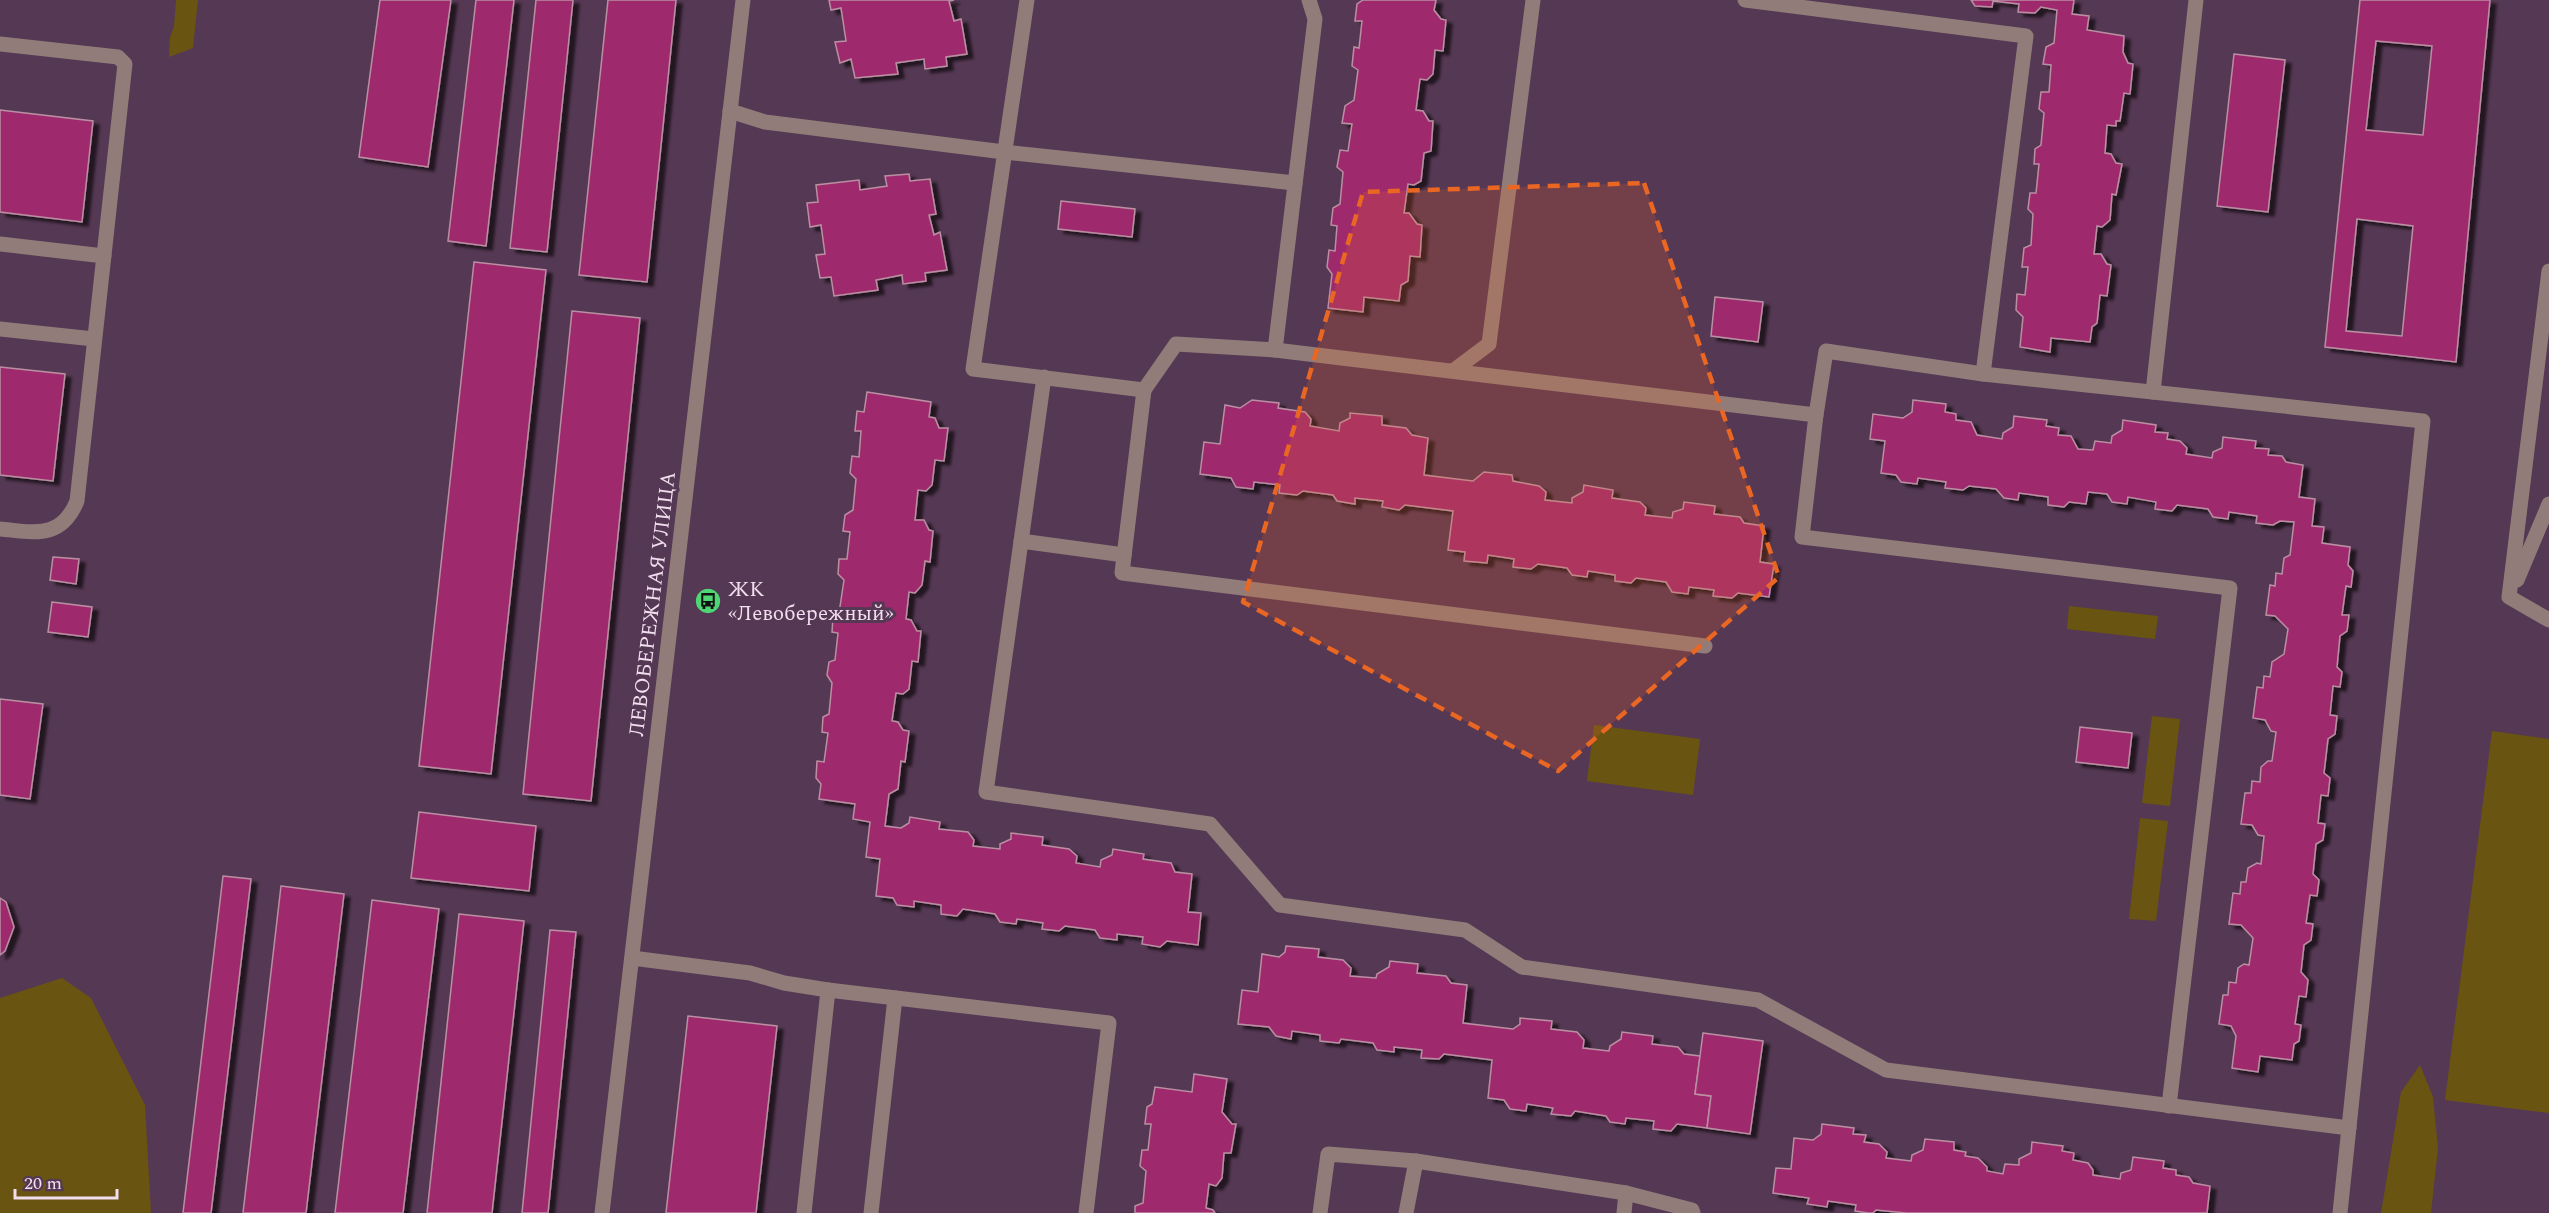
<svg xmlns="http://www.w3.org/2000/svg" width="2549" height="1213" font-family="Spectral,serif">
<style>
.green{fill:#695412}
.building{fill:#9e2b6d;stroke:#ba8fa3;stroke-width:1.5;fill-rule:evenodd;filter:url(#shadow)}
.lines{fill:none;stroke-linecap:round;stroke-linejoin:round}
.minor{stroke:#917c79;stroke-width:15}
.marked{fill:#e96623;fill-opacity:0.2;stroke:#e96623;stroke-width:4.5;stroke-dasharray:12 8;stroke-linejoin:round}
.labels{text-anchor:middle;stroke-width:6;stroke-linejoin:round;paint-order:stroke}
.poi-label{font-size:21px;fill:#f1deee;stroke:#553853;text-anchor:start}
.street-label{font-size:21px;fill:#f1deee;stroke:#553853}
</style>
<defs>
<filter id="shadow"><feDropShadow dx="6" dy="4" stdDeviation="1.5" flood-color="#0009"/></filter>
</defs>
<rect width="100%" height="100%" fill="#553853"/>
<g class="green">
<polygon points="176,0 198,0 193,48 169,57 170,37 174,26"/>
<polygon points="2069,606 2158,616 2155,639 2067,629"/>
<polygon points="2152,716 2180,719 2170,806 2142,803"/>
<polygon points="1594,725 1700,739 1693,795 1587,781"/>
<polygon points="2492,731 2549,739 2549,1113 2445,1100"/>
<polygon points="2140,818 2168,821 2156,921 2129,919"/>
<polygon points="62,978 91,998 145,1105 151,1213 0,1213 0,998"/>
<polygon points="2420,1065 2433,1097 2438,1148 2431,1213 2381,1213 2401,1092"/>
</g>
<g class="building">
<polygon points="380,0 451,0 428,167 359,157"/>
<polygon points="476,0 514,0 486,246 448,241"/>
<polygon points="536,0 573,0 547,252 510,248"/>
<polygon points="608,0 676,0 647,282 579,275"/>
<polygon points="829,0 954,0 949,1 954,21 961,19 967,54 946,57 947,66 925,69 924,59 896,63 898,74 855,78 851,59 840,63 835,42 846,41 841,8 831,10"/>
<polygon points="1363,0 1436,0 1434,10 1441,19 1446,20 1443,51 1435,50 1433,74 1427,80 1420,79 1416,110 1423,111 1429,121 1433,121 1431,151 1424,153 1421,181 1414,185 1408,184 1404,213 1409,213 1417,224 1422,225 1420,257 1410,256 1408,281 1401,285 1399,301 1364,297 1363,312 1328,308 1332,274 1327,267 1329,250 1335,251 1337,226 1331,225 1333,208 1340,204 1343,172 1337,167 1340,150 1348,151 1352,124 1342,123 1345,106 1354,100 1358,70 1352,66 1354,47 1359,48 1362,21 1355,21 1357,4"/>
<polygon points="1971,0 2074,0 2072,14 2089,16 2087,30 2124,36 2123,52 2128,63 2133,64 2130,94 2124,93 2120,121 2116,121 2116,126 2107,125 2105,153 2111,154 2116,163 2122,164 2116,195 2112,194 2110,220 2102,227 2097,226 2094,254 2101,254 2107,264 2111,265 2107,296 2100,295 2097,323 2092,327 2090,342 2051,338 2050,352 2020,347 2023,317 2016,310 2017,294 2025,295 2028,267 2022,267 2024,248 2031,245 2033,214 2028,209 2030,193 2036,193 2039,164 2034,164 2035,149 2041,145 2044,113 2039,109 2041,92 2049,92 2051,65 2043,64 2046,47 2054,43 2057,10 2041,7 2035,13 2018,12 2019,4 1993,1 1992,7 1975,6"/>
<path d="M2360 0H2490L2456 362 2325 347ZM2376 41 2432 46 2423 135 2366 130ZM2357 219 2413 226 2402 336 2346 331Z"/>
<polygon points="2234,54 2285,60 2268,212 2217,206"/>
<polygon points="0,110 93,121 82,222 0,212"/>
<polygon points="909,174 910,181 930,179 936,214 929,215 934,235 940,232 947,270 925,273 926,281 903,284 902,275 876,280 878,290 834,296 831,277 820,278 816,255 825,254 821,225 810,227 807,203 818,202 816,185 859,180 860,190 887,186 885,176"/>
<polygon points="1061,201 1135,209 1132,237 1058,229"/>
<polygon points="474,262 546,270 491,774 419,766"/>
<polygon points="1715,297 1763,302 1758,342 1711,336"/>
<polygon points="572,311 640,318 591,801 523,794"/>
<polygon points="0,367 65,374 53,481 0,475"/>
<polygon points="867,392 931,402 929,417 935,418 939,428 948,428 944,461 935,460 932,485 926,491 918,490 915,520 924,520 929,530 933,531 930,562 925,561 922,585 915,593 909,592 906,619 911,620 917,631 921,631 918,662 912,661 909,689 903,694 896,693 892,721 898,722 903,730 909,731 905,762 901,761 898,789 889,794 885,826 901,828 909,823 910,817 940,822 939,829 968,832 974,840 973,846 1000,849 1000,844 1011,839 1011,833 1043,837 1042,845 1069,849 1077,856 1076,863 1100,867 1101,860 1112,855 1113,849 1144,854 1143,859 1171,863 1175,872 1192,874 1188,912 1201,913 1198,945 1167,941 1160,947 1142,944 1143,937 1117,934 1117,940 1100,938 1095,930 1065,926 1059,931 1042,929 1043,923 1017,919 1016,924 1000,922 995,914 963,909 957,916 941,914 941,905 914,901 914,907 897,905 893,898 876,896 880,859 866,857 870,822 853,819 855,804 819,799 821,784 816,778 817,761 824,762 828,733 822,732 823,717 829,714 832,683 827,675 829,662 835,660 838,633 832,632 833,617 839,613 844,580 838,574 839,559 847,559 850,532 843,531 845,515 853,510 856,479 850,473 852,456 859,457 861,431 855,431 857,411 864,412"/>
<polygon points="1252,400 1279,403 1278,408 1305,412 1311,419 1310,426 1339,431 1340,423 1350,418 1350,413 1382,416 1382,425 1406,428 1412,435 1428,438 1424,475 1473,481 1484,472 1512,475 1513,481 1539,486 1546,492 1545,500 1572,503 1572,498 1583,492 1584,485 1613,490 1612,498 1640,502 1646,508 1645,515 1672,518 1673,512 1683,509 1684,502 1715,506 1714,514 1740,517 1744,523 1764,526 1760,562 1774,564 1769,597 1738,593 1732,598 1713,596 1714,590 1689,587 1688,594 1672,592 1666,582 1636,578 1631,583 1615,581 1615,575 1588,571 1587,577 1572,575 1567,568 1538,564 1531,569 1513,567 1514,559 1488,555 1487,563 1464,561 1465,552 1448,550 1453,511 1405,505 1399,510 1382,507 1383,501 1355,498 1355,504 1337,501 1333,495 1303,491 1297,495 1279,493 1280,485 1254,482 1253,489 1236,487 1231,478 1200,474 1204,442 1220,444 1225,405 1240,408"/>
<polygon points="1913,400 1946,404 1945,412 1956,414 1956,420 1971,422 1977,435 2002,439 2003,433 2013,427 2014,416 2047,420 2046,426 2059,428 2058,435 2071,436 2078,449 2093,450 2095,441 2111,443 2112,436 2122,430 2123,420 2156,425 2155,432 2168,433 2167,439 2180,441 2187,448 2186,454 2212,458 2213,452 2222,448 2223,437 2256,441 2255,448 2269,449 2268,455 2282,456 2286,462 2303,465 2299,497 2315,499 2312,526 2324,527 2322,543 2350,547 2348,565 2353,571 2351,587 2346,586 2342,615 2349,615 2347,631 2340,636 2337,667 2342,672 2340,687 2333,686 2330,715 2337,716 2335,734 2328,739 2324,773 2330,778 2328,796 2321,795 2318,823 2325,824 2323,840 2316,844 2313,874 2319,880 2317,896 2310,895 2306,923 2313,924 2311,940 2304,945 2301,972 2308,980 2306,997 2299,996 2295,1024 2301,1025 2299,1041 2294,1044 2292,1060 2260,1056 2258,1072 2232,1068 2236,1036 2231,1026 2219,1024 2223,995 2228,995 2229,982 2236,983 2238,968 2244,964 2249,965 2253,938 2241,925 2229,924 2233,893 2240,894 2241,882 2246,882 2248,868 2257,863 2261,864 2264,836 2258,835 2252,825 2241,824 2245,793 2251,793 2252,781 2260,782 2261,767 2268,761 2272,761 2276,732 2271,731 2265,720 2253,718 2257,687 2263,688 2264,676 2270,677 2272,662 2284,654 2288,629 2275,616 2266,615 2270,585 2275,586 2276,573 2282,574 2284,558 2290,555 2294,522 2280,521 2273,525 2256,523 2257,516 2229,512 2228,519 2213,517 2208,509 2177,505 2172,511 2155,509 2156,502 2128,497 2127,504 2112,502 2107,494 2088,492 2086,504 2069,502 2064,507 2048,505 2048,497 2019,493 2018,500 2004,498 1996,489 1969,486 1963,490 1945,488 1946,482 1918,478 1917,484 1901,482 1896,475 1881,473 1885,441 1870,439 1873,414 1903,418 1912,412"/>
<polygon points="53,557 79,559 76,584 50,580"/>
<polygon points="52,602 92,607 88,637 48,632"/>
<polygon points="0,699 43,704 30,799 0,795"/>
<polygon points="2080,727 2132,733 2128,768 2076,762"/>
<polygon points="419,812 536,826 529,891 411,878"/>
<polygon points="223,876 251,879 211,1213 183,1213"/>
<polygon points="281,886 344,894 306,1213 243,1213"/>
<polygon points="0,898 6,902 14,927 5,951 0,955"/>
<polygon points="372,900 439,909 403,1213 335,1213"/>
<polygon points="459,914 524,921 492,1213 427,1213"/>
<polygon points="550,930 576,932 548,1213 522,1213"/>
<polygon points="1286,946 1319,949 1318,957 1343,960 1351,968 1350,976 1376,978 1377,974 1389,967 1390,961 1418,964 1417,973 1446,976 1451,983 1467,985 1463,1023 1513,1029 1520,1024 1520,1018 1552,1021 1551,1029 1577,1032 1584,1040 1583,1048 1609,1051 1610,1046 1621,1039 1622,1032 1653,1036 1652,1044 1678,1047 1684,1054 1700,1056 1695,1094 1711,1096 1707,1128 1677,1124 1671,1131 1653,1129 1654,1121 1626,1118 1625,1124 1610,1122 1606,1116 1575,1111 1571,1116 1551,1114 1553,1108 1527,1104 1526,1111 1510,1109 1504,1100 1488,1098 1492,1060 1444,1054 1439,1059 1421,1058 1422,1050 1394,1047 1394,1052 1377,1050 1373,1043 1341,1039 1339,1043 1320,1041 1320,1035 1292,1031 1291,1039 1276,1036 1269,1027 1238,1024 1242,990 1258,992 1262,954 1279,957 1285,952"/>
<polygon points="688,1016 777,1026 756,1213 666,1213"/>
<polygon points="1703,1033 1763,1041 1750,1134 1707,1128 1711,1096 1695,1094"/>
<polygon points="1194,1074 1227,1079 1222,1112 1232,1124 1236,1124 1231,1153 1224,1153 1222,1178 1216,1186 1209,1184 1206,1208 1213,1210 1215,1213 1135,1213 1135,1206 1143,1203 1146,1171 1140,1166 1142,1150 1148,1150 1151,1124 1145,1124 1147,1107 1152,1104 1155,1087 1192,1092"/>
<polygon points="1822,1124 1854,1128 1853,1134 1866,1135 1864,1142 1879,1144 1887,1152 1886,1158 1911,1161 1912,1155 1923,1150 1925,1139 1954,1142 1954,1150 1966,1152 1965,1156 1978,1158 1987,1167 1987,1171 2003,1174 2005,1164 2019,1165 2019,1159 2031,1153 2032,1142 2063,1146 2062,1151 2074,1153 2073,1160 2088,1163 2093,1170 2093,1175 2120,1179 2121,1173 2131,1170 2133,1157 2164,1161 2163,1168 2176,1170 2176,1175 2189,1177 2193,1183 2210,1186 2207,1213 1906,1213 1876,1210 1873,1213 1868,1213 1855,1211 1856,1205 1828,1201 1827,1207 1807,1204 1809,1198 1773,1193 1776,1168 1791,1169 1794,1138 1813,1140 1821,1134"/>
</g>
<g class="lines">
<g class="minor">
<polyline points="1027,0 973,369 1144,390 1176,344 1275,350 1816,415 1802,537 2230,588 2169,1106"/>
<polyline points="1745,0 2026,36 1983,374"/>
<path d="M0 44 118 57 125 64 77 501C61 540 34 532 0 529"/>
<polyline points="730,111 765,122 1004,152 1295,183"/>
<polyline points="0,244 104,256"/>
<polyline points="2549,271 2509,597 2549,620"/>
<polyline points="0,329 94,339"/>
<polyline points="1275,350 1315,19 1309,0"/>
<polyline points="1453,371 1489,344 1533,0"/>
<polyline points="1044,377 986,792 1210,824 1280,905 1465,930 1522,967 1758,1000 1886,1070 2349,1128"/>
<polyline points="1144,390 1122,573 1705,646"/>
<polyline points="2153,392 2196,0"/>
<polyline points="1816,415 1826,351 1983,374 2423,421 2340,1213"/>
<polyline points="1021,541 1124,555"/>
<polyline points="2517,580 2549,504"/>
<polyline points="632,958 750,973 784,983 828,990 804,1213"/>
<polyline points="828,990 1109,1023 1086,1213"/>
<polyline points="602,1213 743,0"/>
<polyline points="871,1213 895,998"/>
<polyline points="1320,1213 1328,1154 1416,1161"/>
<polyline points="1406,1213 1416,1161 1626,1193 1692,1210 1693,1213"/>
<polyline points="1624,1213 1626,1193"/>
</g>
</g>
<path class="marked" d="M1644 183 1779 577 1558 771 1243 602 1363 192Z"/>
<defs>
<g id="bus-disc" transform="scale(1.35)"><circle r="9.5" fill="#4ed675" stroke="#553853"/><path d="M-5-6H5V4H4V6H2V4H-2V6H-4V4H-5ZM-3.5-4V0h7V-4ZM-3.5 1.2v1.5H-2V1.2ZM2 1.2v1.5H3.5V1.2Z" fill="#111"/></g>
</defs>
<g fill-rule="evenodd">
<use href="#bus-disc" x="708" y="601"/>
</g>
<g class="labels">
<g class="poi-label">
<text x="728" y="596">ЖК<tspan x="728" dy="24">«Левобережный»</tspan></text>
</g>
<g class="street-label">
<text transform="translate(652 604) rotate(-83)" y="7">ЛЕВОБЕРЕЖНАЯ УЛИЦА</text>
</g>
</g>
<path d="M15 1189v9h102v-9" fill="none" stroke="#f1deee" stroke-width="3"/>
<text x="24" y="1189" font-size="18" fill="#f1deee" stroke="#553853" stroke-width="4.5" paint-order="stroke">20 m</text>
</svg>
